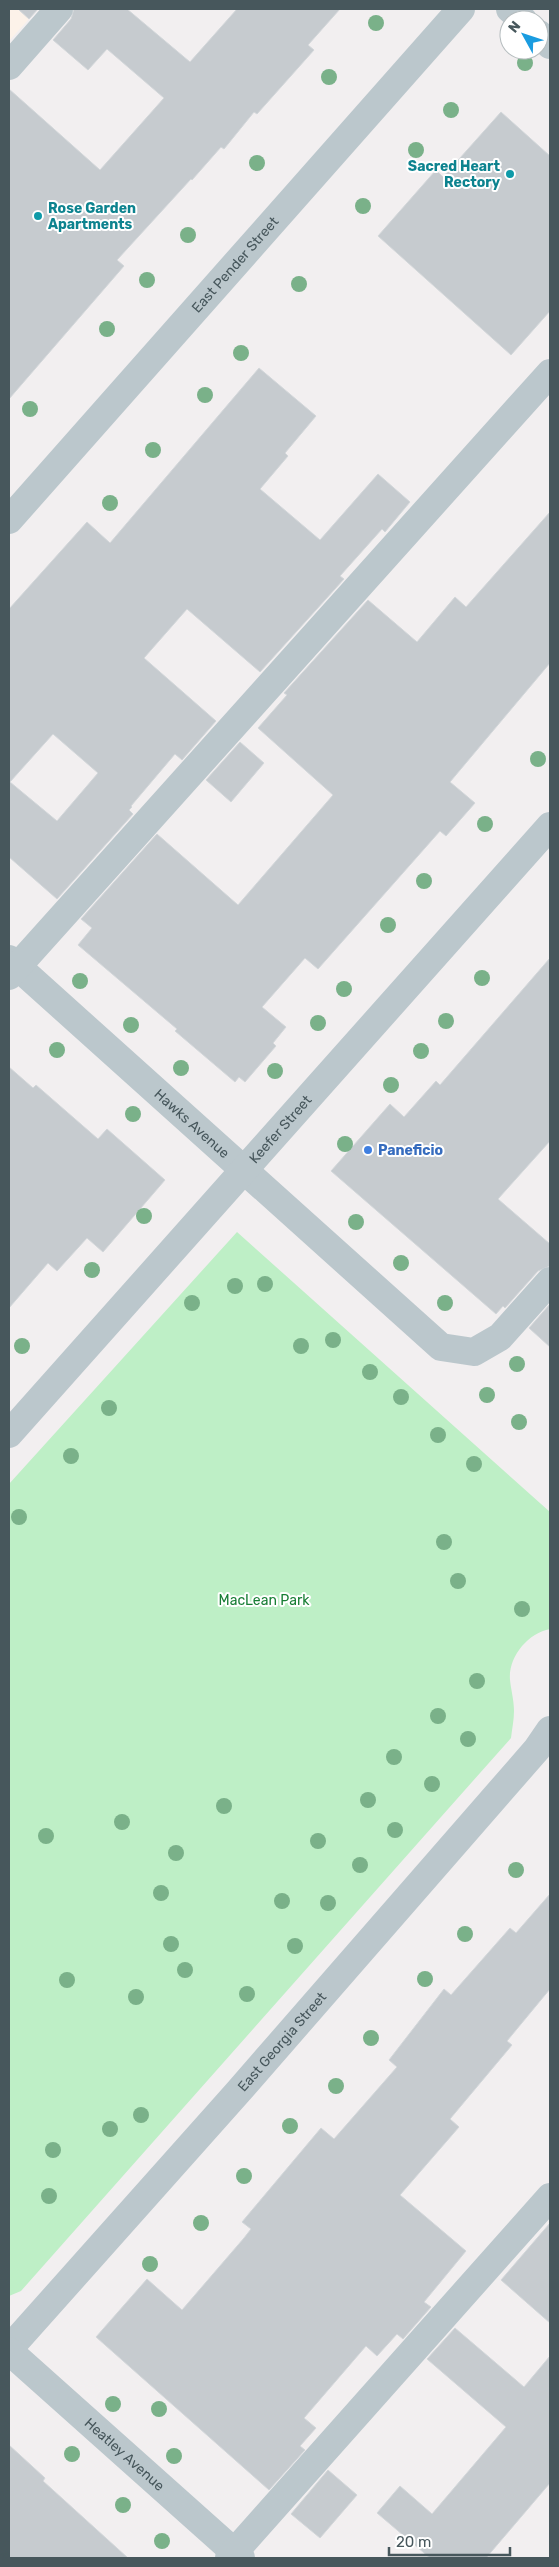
<svg xmlns="http://www.w3.org/2000/svg" width="559" height="2567" font-family="Rubik,sans-serif">
<style>
.commercial{fill:#fcf2e9}
.green{fill:#beefc6}
.building{fill:#c6cbcf;stroke:#d3d7da;fill-rule:evenodd}
.lines{fill:none;stroke-linecap:round;stroke-linejoin:round}
.minor{stroke:#bbc7cc;stroke-width:28}
.tree{fill:#7ab189}
.culture-dot{fill:#0f9aa8;stroke:#fff;stroke-width:2}
.shop-dot{fill:#3f7fe0;stroke:#fff;stroke-width:2}
.labels{text-anchor:middle;stroke-width:4;stroke-linejoin:round;paint-order:stroke}
.culture-label{font-size:14px;font-weight:bold;fill:#0d838f;stroke:#fff;text-anchor:end}
.street-label{font-size:14px;fill:#47575c;stroke:#fff}
.shop-label{font-size:14px;font-weight:bold;fill:#366cbe;stroke:#fff;text-anchor:start}
.park-label{font-size:14px;fill:#187e35;stroke:#fff}
</style>
<rect width="100%" height="100%" fill="#f2eff0"/>
<polygon class="commercial" points="9,9 38,9 9,41"/>
<path class="green" d="M237 1232 550 1512V1629C528 1633 508 1657 510 1680 511 1690 514 1700 514 1711 514 1720 512 1729 511 1738L21 2291 9 2296V1484Z"/>
<g class="building">
<polygon points="18,9 38,9 29,19"/>
<polygon points="74,9 127,9 190,62 237,9 340,9 308,45 314,50 257,114 254,112 224,149 221,147 192,180 191,179 117,260 124,266 9,399 9,89 100,170 164,98 107,49 88,70 53,40 71,19"/>
<polygon points="501,112 550,156 550,311 511,355 378,236 436,170 443,177"/>
<path d="M259 368 316 416 285 453 288 456 260 489 320 540 378 474 410 502 385 532 382 529 340 576 344 579 260 672 187 609 144 658 216 721 182 760 175 754 131 806 132 807 129 810 133 814 57 899 9 857V609L87 522 110 543ZM53 734 98 773 57 821 10 782Z"/>
<polygon points="550,512 550,663 450,782 475,803 446,836 440,831 318,969 305,958 262,1007 286,1027 273,1043 276,1046 245,1082 239,1077 235,1082 175,1031 177,1029 78,945 92,928 81,919 157,834 238,905 333,795 258,728 287,695 284,693 368,600 417,642 455,597 466,607"/>
<polygon points="240,742 264,763 231,802 206,780"/>
<polygon points="550,958 550,1141 498,1199 550,1244 550,1266 538,1271 505,1308 503,1306 496,1314 331,1171 390,1104 404,1117 436,1081 440,1085"/>
<polygon points="9,1067 33,1088 36,1085 98,1139 107,1129 165,1180 103,1252 87,1238 57,1271 48,1263 9,1308"/>
<polygon points="550,1304 550,1347 529,1328"/>
<polygon points="550,1894 550,1989 507,2041 512,2045 450,2119 459,2127 400,2195 466,2251 424,2302 431,2307 403,2339 397,2334 377,2356 366,2346 304,2418 316,2428 300,2446 305,2450 269,2490 96,2337 147,2279 182,2310 244,2238 251,2229 242,2222 321,2128 334,2139 397,2067 389,2060 444,1989 451,1995 510,1928 516,1933"/>
<polygon points="550,2223 550,2323 501,2280"/>
<polygon points="455,2328 524,2387 550,2356 550,2483 486,2558 430,2558 377,2513 400,2486 432,2514 506,2427 427,2359"/>
<polygon points="9,2445 45,2478 43,2481 128,2558 9,2558"/>
<polygon points="328,2470 357,2495 320,2538 291,2514"/>
</g>
<g class="lines">
<g class="minor">
<polyline points="510,9 523,20"/>
<polyline points="539,34 550,45"/>
<polyline points="9,66 59,9"/>
<path id="s1" d="M9 520 461 9"/>
<path id="s2" d="M9 959 441 1347 474 1352 500 1337 550 1281"/>
<polyline points="9,976 550,373"/>
<path id="s3" d="M9 1434 550 826"/>
<path id="s4" d="M9 2349 238 2092 537 1749 550 1730"/>
<path id="s5" d="M9 2351 241 2558"/>
<polyline points="229,2558 550,2197"/>
</g>
</g>
<g class="tree">
<circle cx="376" cy="23" r="8"/>
<circle cx="525" cy="63" r="8"/>
<circle cx="329" cy="77" r="8"/>
<circle cx="451" cy="110" r="8"/>
<circle cx="416" cy="150" r="8"/>
<circle cx="257" cy="163" r="8"/>
<circle cx="363" cy="206" r="8"/>
<circle cx="188" cy="235" r="8"/>
<circle cx="147" cy="280" r="8"/>
<circle cx="299" cy="284" r="8"/>
<circle cx="107" cy="329" r="8"/>
<circle cx="241" cy="353" r="8"/>
<circle cx="205" cy="395" r="8"/>
<circle cx="30" cy="409" r="8"/>
<circle cx="153" cy="450" r="8"/>
<circle cx="110" cy="503" r="8"/>
<circle cx="538" cy="759" r="8"/>
<circle cx="485" cy="824" r="8"/>
<circle cx="424" cy="881" r="8"/>
<circle cx="388" cy="925" r="8"/>
<circle cx="482" cy="978" r="8"/>
<circle cx="80" cy="981" r="8"/>
<circle cx="344" cy="989" r="8"/>
<circle cx="446" cy="1021" r="8"/>
<circle cx="318" cy="1023" r="8"/>
<circle cx="131" cy="1025" r="8"/>
<circle cx="57" cy="1050" r="8"/>
<circle cx="421" cy="1051" r="8"/>
<circle cx="181" cy="1068" r="8"/>
<circle cx="275" cy="1071" r="8"/>
<circle cx="391" cy="1085" r="8"/>
<circle cx="133" cy="1114" r="8"/>
<circle cx="345" cy="1144" r="8"/>
<circle cx="144" cy="1216" r="8"/>
<circle cx="356" cy="1222" r="8"/>
<circle cx="401" cy="1263" r="8"/>
<circle cx="92" cy="1270" r="8"/>
<circle cx="265" cy="1284" r="8"/>
<circle cx="235" cy="1286" r="8"/>
<circle cx="192" cy="1303" r="8"/>
<circle cx="445" cy="1303" r="8"/>
<circle cx="333" cy="1340" r="8"/>
<circle cx="22" cy="1346" r="8"/>
<circle cx="301" cy="1346" r="8"/>
<circle cx="517" cy="1364" r="8"/>
<circle cx="370" cy="1372" r="8"/>
<circle cx="487" cy="1395" r="8"/>
<circle cx="401" cy="1397" r="8"/>
<circle cx="109" cy="1408" r="8"/>
<circle cx="519" cy="1422" r="8"/>
<circle cx="438" cy="1435" r="8"/>
<circle cx="71" cy="1456" r="8"/>
<circle cx="474" cy="1464" r="8"/>
<circle cx="19" cy="1517" r="8"/>
<circle cx="444" cy="1542" r="8"/>
<circle cx="458" cy="1581" r="8"/>
<circle cx="522" cy="1609" r="8"/>
<circle cx="477" cy="1681" r="8"/>
<circle cx="438" cy="1716" r="8"/>
<circle cx="468" cy="1739" r="8"/>
<circle cx="394" cy="1757" r="8"/>
<circle cx="432" cy="1784" r="8"/>
<circle cx="368" cy="1800" r="8"/>
<circle cx="224" cy="1806" r="8"/>
<circle cx="122" cy="1822" r="8"/>
<circle cx="395" cy="1830" r="8"/>
<circle cx="46" cy="1836" r="8"/>
<circle cx="318" cy="1841" r="8"/>
<circle cx="176" cy="1853" r="8"/>
<circle cx="360" cy="1865" r="8"/>
<circle cx="516" cy="1870" r="8"/>
<circle cx="161" cy="1893" r="8"/>
<circle cx="282" cy="1901" r="8"/>
<circle cx="328" cy="1903" r="8"/>
<circle cx="465" cy="1934" r="8"/>
<circle cx="171" cy="1944" r="8"/>
<circle cx="295" cy="1946" r="8"/>
<circle cx="185" cy="1970" r="8"/>
<circle cx="425" cy="1979" r="8"/>
<circle cx="67" cy="1980" r="8"/>
<circle cx="247" cy="1994" r="8"/>
<circle cx="136" cy="1997" r="8"/>
<circle cx="371" cy="2038" r="8"/>
<circle cx="336" cy="2086" r="8"/>
<circle cx="141" cy="2115" r="8"/>
<circle cx="290" cy="2126" r="8"/>
<circle cx="110" cy="2129" r="8"/>
<circle cx="53" cy="2150" r="8"/>
<circle cx="244" cy="2176" r="8"/>
<circle cx="49" cy="2196" r="8"/>
<circle cx="201" cy="2223" r="8"/>
<circle cx="150" cy="2264" r="8"/>
<circle cx="113" cy="2404" r="8"/>
<circle cx="159" cy="2409" r="8"/>
<circle cx="72" cy="2454" r="8"/>
<circle cx="174" cy="2456" r="8"/>
<circle cx="123" cy="2505" r="8"/>
<circle cx="162" cy="2541" r="8"/>
</g>
<g class="culture-dot">
<circle cx="510" cy="174" r="5"/>
<circle cx="38" cy="216" r="5"/>
</g>
<circle class="shop-dot" cx="368" cy="1150" r="5"/>
<g class="labels">
<g class="culture-label">
<text x="500" y="171">Sacred Heart<tspan x="500" dy="16">Rectory</tspan></text>
<text x="48" y="213" text-anchor="start">Rose Garden<tspan x="48" dy="16">Apartments</tspan></text>
</g>
<g class="street-label">
<text dy="5" stroke="none"><textPath href="#s1" startOffset="341">East Pender Street</textPath></text>
<text dy="5" stroke="none"><textPath href="#s2" startOffset="246">Hawks Avenue</textPath></text>
<text dy="5" stroke="none"><textPath href="#s3" startOffset="408">Keefer Street</textPath></text>
<text dy="5" stroke="none"><textPath href="#s4" startOffset="411">East Georgia Street</textPath></text>
<text dy="5" stroke="none"><textPath href="#s5" startOffset="155">Heatley Avenue</textPath></text>
</g>
<g class="shop-label">
<text x="378" y="1155">Paneficio</text>
</g>
<g class="park-label">
<text x="264" y="1605">MacLean Park</text>
</g>
</g>
<rect width="559" height="2567" fill="none" stroke="#47575c" stroke-width="20"/>
<g transform="translate(524 35) rotate(310)"><circle r="24" fill="#ffffff" stroke="#b5bcbe"/>
<path d="M0-4L9 19L0 12L-9 19Z" fill="#1a9ce0"/>
<text y="-8" font-size="14" font-weight="bold" text-anchor="middle" fill="#47575c">N</text>
</g>
<path d="M389 2547v8h121v-8" fill="none" stroke="#47575c" stroke-width="2.5"/>
<text x="396" y="2547" font-size="15" fill="#47575c" stroke="#ffffff" stroke-width="4" paint-order="stroke">20 m</text>
</svg>
